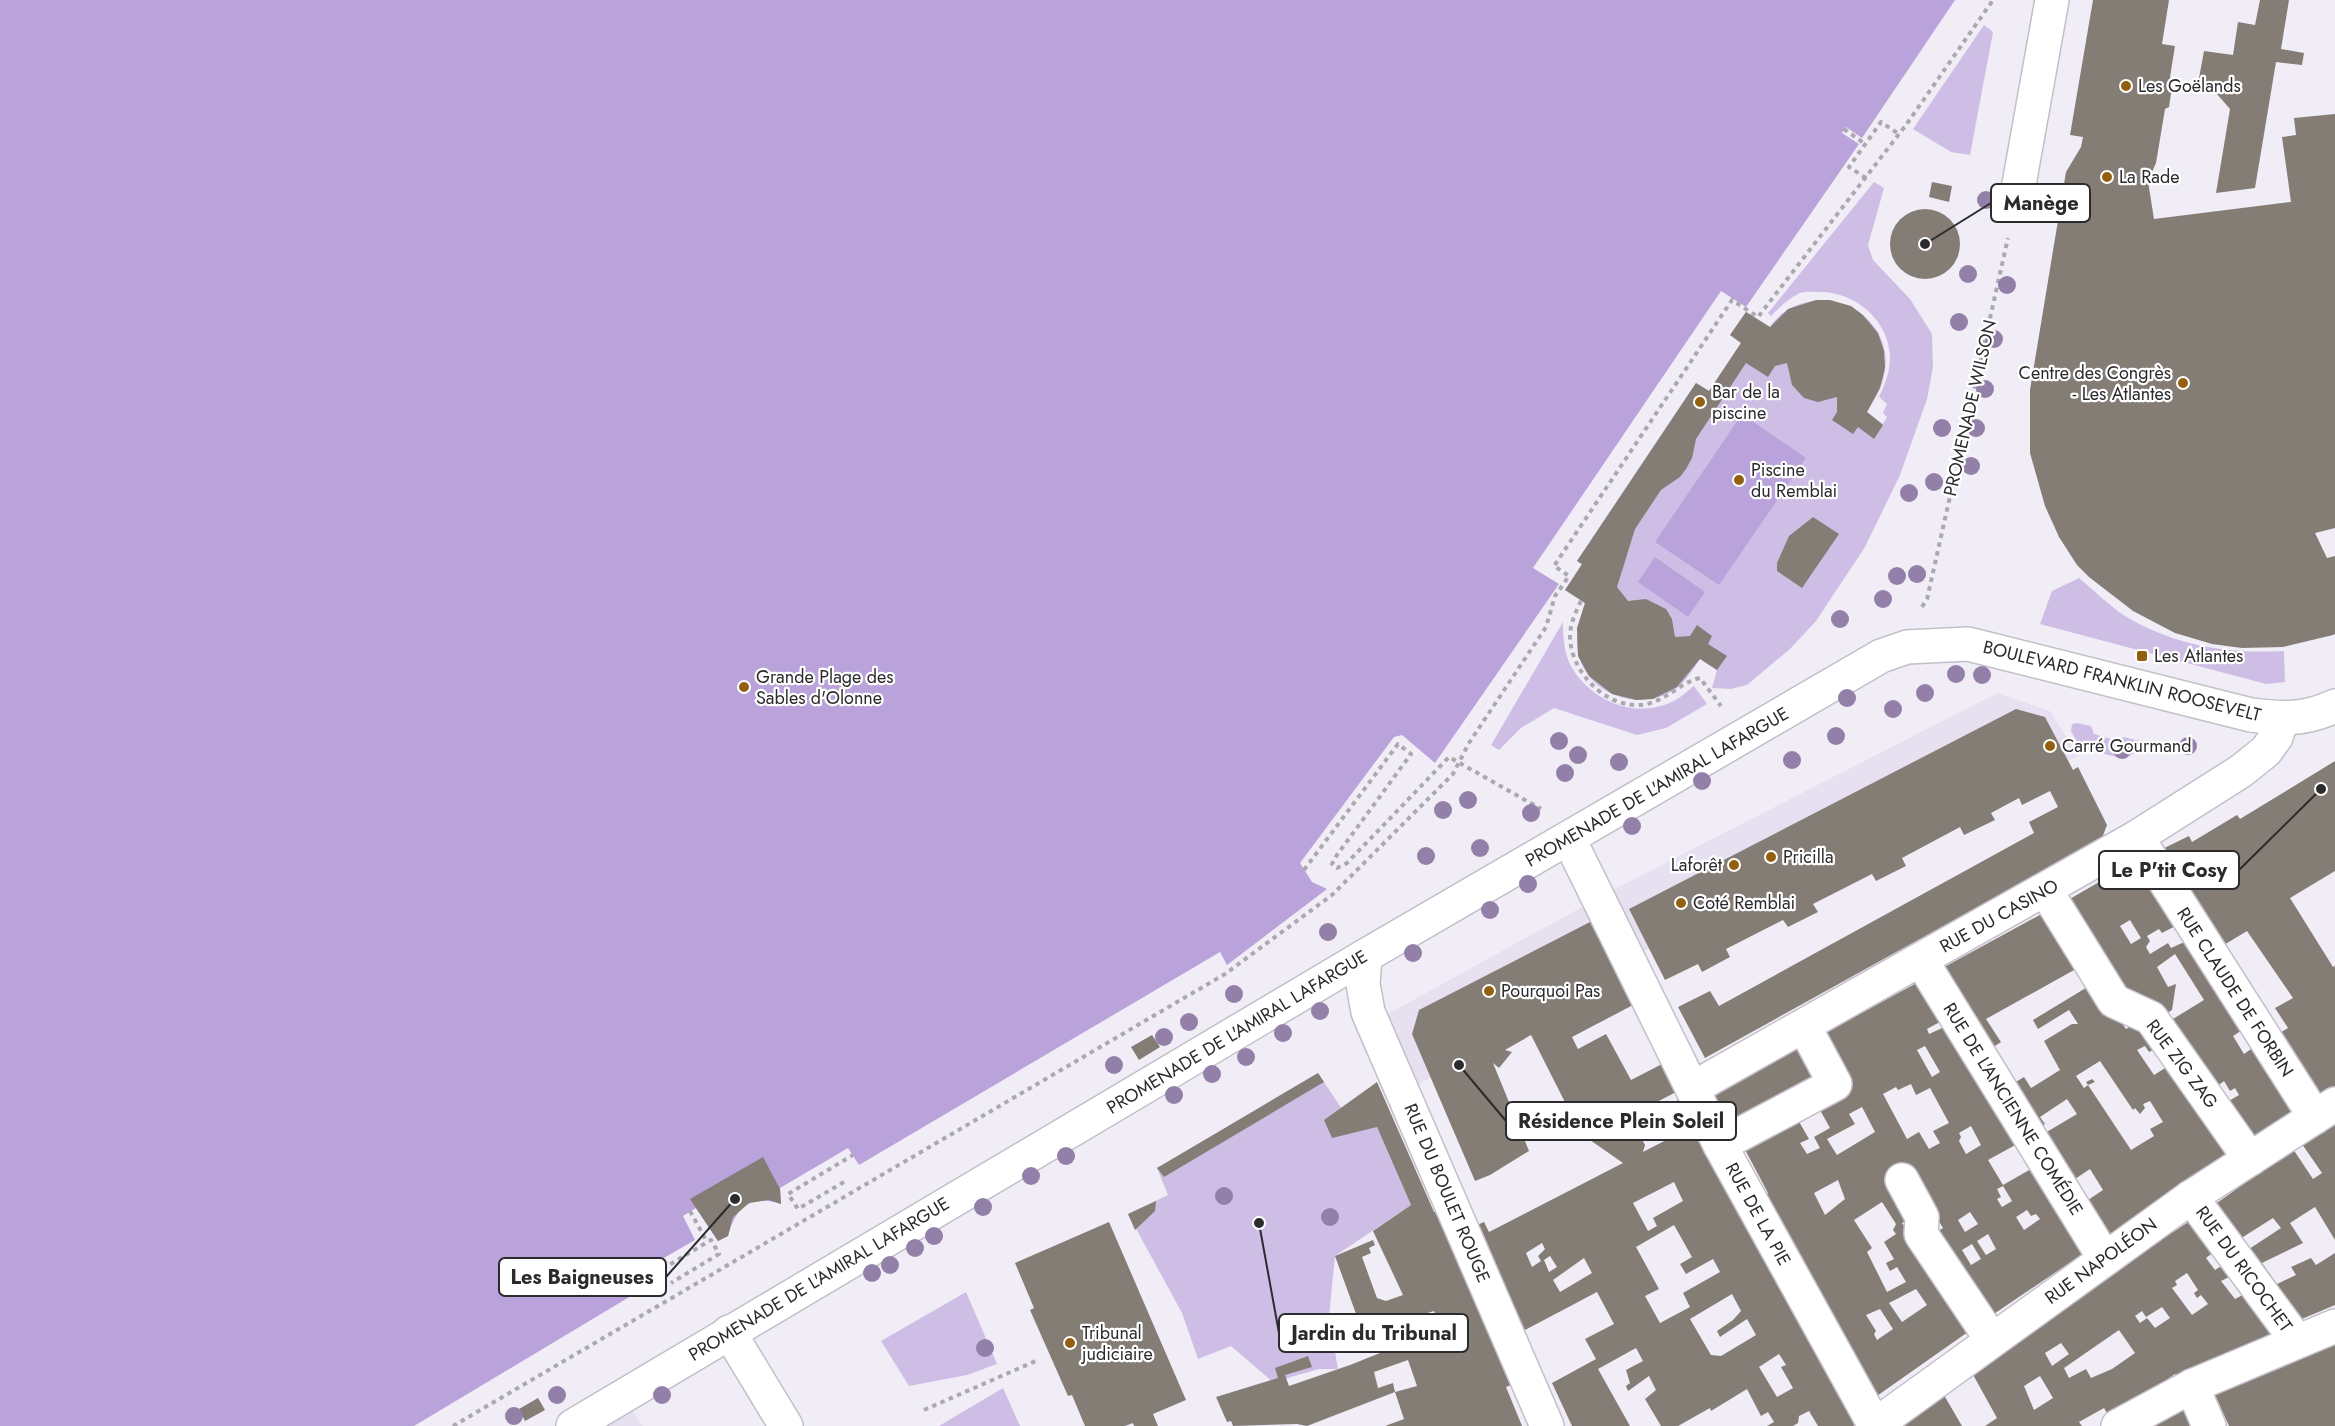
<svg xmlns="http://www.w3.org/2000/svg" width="2335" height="1426" font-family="Jost,sans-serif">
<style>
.built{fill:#e6e0f1}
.green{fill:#cebee6}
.water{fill:#baa3db}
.building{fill:#847d76;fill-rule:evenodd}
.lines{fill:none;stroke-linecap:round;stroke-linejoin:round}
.minor-casing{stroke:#c3bfc9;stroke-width:36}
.path{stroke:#aba8af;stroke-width:4;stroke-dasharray:4.5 4.5;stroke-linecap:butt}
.minor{stroke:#fff;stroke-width:33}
.tree{fill:#9380a9}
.poi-dot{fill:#926010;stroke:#fff;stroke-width:2}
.labels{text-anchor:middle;stroke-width:4.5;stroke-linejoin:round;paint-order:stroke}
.poi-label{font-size:18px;fill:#2b2a2d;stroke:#fff;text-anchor:start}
.street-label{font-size:18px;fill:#2b2a2d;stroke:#fff}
.leader{fill:none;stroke:#2b2a2d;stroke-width:2}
.callout-dot{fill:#2b2a2d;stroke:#fff;stroke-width:2}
.callout{fill:#fff;stroke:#2b2a2d;stroke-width:2}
.callout-label{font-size:20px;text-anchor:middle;font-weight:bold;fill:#2b2a2d}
</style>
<rect width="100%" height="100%" fill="#f1edf7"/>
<g class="built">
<polygon points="1997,693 2050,711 2079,756 1637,954 1411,1089 1386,1015 1609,892"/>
<polygon points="629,1406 643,1426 594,1426"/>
</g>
<g class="green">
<polygon points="1984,25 1993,32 1970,155 1951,152 1913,129"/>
<path d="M1874 182 1884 188 1868 245 1873 260 1910 299 1932 334 1933 367 1927 399 1900 475 1865 547 1816 621 1790 649 1747 685 1731 689 1712 688 1717 670 1700 659C1693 669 1687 680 1677 688 1644 712 1591 698 1579 657 1574 638 1579 621 1585 603L1565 590 1582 565 1577 561 1696 383 1709 391 1741 343 1730 335 1746 312 1770 327C1805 275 1894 306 1885 370 1883 386 1875 399 1867 412L1883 424 1887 417 1883 413 1887 404 1879 397C1885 384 1890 372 1890 357 1889 320 1854 291 1819 292 1813 292 1806 291 1800 293 1789 298 1780 307 1771 316L1768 313Z"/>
<path d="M2079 578C2094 590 2108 605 2125 616 2175 646 2227 654 2284 651L2285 682 2266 684 2040 624 2052 591Z"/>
<path d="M1563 622C1563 638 1564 657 1574 671 1594 701 1632 717 1667 704 1677 701 1686 692 1694 686L1707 704 1666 728 1637 735 1554 708 1521 728 1499 750 1491 745Z"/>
<polygon points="2077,723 2091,726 2094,734 2121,742 2123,737 2145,742 2145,746 2125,759 2080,748 2071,731 2072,724"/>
<polygon points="1318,1073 1344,1112 1377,1127 1411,1205 1335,1256 1329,1318 1338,1369 1319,1369 1273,1382 1231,1346 1198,1359 1182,1313 1128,1214 1168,1195 1157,1168"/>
<polygon points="966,1292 997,1364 967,1375 909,1386 881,1341"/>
<polygon points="1003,1388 1020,1426 939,1426"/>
</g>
<g class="water">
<path d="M0 0H1955L1862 138 1846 127 1842 133 1859 144 1746 307 1721 291 1533 568 1559 584 1435 763 1402 735 1394 737 1300 863 1312 882 1327 889 1227 965 1220 952 859 1165 848 1148 780 1188 781 1204C751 1193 735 1208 728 1236L718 1241 696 1208 683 1216 695 1240 643 1270 651 1284 414 1426H0Z"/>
<polygon points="1742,414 1806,458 1719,585 1655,542"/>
<polygon points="1655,557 1705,592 1688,617 1638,582"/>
</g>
<g class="building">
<polygon points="2093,0 2169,0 2162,44 2175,46 2170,77 2173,81 2169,107 2165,109 2156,163 2148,181 2154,219 2291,202 2282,137 2296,135 2294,118 2335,114 2335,528 2315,533 2327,558 2335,556 2335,634 2333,635 2283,647 2242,648 2212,644 2175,633 2133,611 2089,577 2077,565 2059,537 2045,506 2030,453 2030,390 2066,172 2081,147 2083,137 2070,135"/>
<polygon points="2260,0 2289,0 2281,49 2304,53 2302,65 2276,62 2255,188 2216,193 2230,109 2216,93 2197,89 2204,51 2233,55 2238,22 2255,25"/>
<polygon points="1932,182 1952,186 1949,202 1929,197"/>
<circle cx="1925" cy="244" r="35"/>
<polygon points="1816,300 1830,300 1851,306 1863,315 1878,333 1884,351 1885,368 1880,388 1867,412 1883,425 1874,439 1858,427 1853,434 1832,420 1837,412 1837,397 1818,402 1804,398 1792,385 1787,363 1775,366 1768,377 1746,363 1696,439 1692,458 1686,469 1680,477 1661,490 1635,529 1617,587 1628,601 1646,599 1666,609 1672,619 1675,637 1690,636 1697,625 1712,636 1708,644 1727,656 1717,670 1700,659 1677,687 1653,699 1636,700 1612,694 1589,676 1578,656 1577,628 1585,603 1565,590 1582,564 1577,561 1696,383 1709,391 1741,343 1730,335 1746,312 1770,327 1788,309"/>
<polygon points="1813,517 1839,534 1802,588 1777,571 1777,563 1789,536"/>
<polygon points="2016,709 2045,717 2073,770 2078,767 2107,825 2102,838 1705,1058 1678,1007 1710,991 1719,1006 2034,833 2029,822 2058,807 2050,791 2022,805 2019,798 1991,813 1995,820 1964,835 1960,827 1902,858 1906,866 1876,881 1872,874 1813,904 1818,912 1788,927 1783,920 1726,949 1730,957 1702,972 1698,964 1665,980 1629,909"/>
<polygon points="2335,761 2335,871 2290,898 2333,967 2335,966 2335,1086 2312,1102 2270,1039 2288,1028 2275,1008 2293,998 2247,931 2214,951 2152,854 2189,836 2192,842 2237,815 2240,819"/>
<path d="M2132 863H2139L2181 923 2162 933 2159 929 2147 936 2150 941 2146 947 2150 954 2168 943 2171 948 2191 939 2250 1025 2233 1036 2244 1054 2261 1042 2305 1109 2249 1145 2222 1105 2239 1095 2235 1088 2230 1091 2224 1081 2212 1090 2168 1022 2204 1000 2175 954 2157 967 2168 987 2176 984 2172 1010 2164 1015 2120 993 2068 900ZM2130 920 2141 938 2131 944 2120 926Z"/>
<polygon points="2047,911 2083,965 1986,1019 2001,1042 1987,1051 1937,971"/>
<path d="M1590 922 1633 1005 1572 1037 1578 1049 1606 1034 1631 1080 1664 1063 1678 1091 1630 1116 1645 1145 1643 1152 1674 1136 1660 1109 1682 1098 1864 1419 1853 1426H1818L1809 1411 1799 1416 1798 1423 1793 1426H1767L1774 1422 1768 1412 1761 1416 1747 1389 1711 1411 1710 1408 1678 1426H1661L1645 1399 1656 1390 1649 1376 1628 1391 1626 1386 1630 1383 1626 1370 1643 1361 1636 1348 1598 1369 1630 1426H1572L1552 1383 1596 1359 1585 1339 1614 1324 1597 1292 1525 1330 1475 1226 1484 1222 1489 1232 1623 1163 1590 1140 1582 1118 1575 1122 1531 1035 1505 1050 1512 1052 1499 1068 1493 1063 1529 1151 1490 1175 1475 1181 1412 1034 1419 1010ZM1674 1182 1683 1201 1653 1218 1657 1226 1648 1231 1633 1203ZM1674 1225 1692 1257 1680 1264 1686 1274 1713 1259 1720 1272 1683 1293 1690 1307 1660 1323 1645 1296 1659 1289 1636 1247ZM1542 1243 1545 1249 1538 1256 1541 1261 1532 1267 1526 1253ZM1550 1256 1557 1267 1549 1272 1544 1260ZM1584 1258 1592 1273 1560 1292 1553 1280ZM1732 1294 1741 1311 1733 1320 1717 1331 1720 1337 1747 1319 1756 1335 1721 1356 1711 1355 1690 1319ZM1779 1354 1786 1365 1781 1367 1793 1388 1777 1397 1759 1367Z"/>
<path d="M1924 979 1947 1018 1927 1029 1929 1034 1951 1024 2019 1143 1988 1160 2003 1185 2038 1165 2090 1249 1985 1320 1933 1234 1943 1228 1923 1196 1911 1217 1902 1223 1975 1327 1874 1398 1816 1292 1820 1290 1765 1195 1768 1193 1741 1142 1794 1113 1809 1139 1800 1143 1807 1154 1820 1148 1814 1137 1830 1128 1815 1101 1823 1034ZM1925 1046 1940 1072 1932 1077 1917 1050ZM1911 1084 1916 1095 1930 1088 1949 1123 1933 1131 1940 1143 1929 1149 1919 1132 1907 1139 1883 1094 1896 1087 1898 1090ZM1862 1107 1875 1132 1837 1155 1827 1139 1855 1124 1849 1114ZM1971 1126 1981 1145 1966 1154 1959 1141 1961 1137 1959 1133ZM1838 1180 1845 1199 1825 1215 1814 1193ZM2003 1186 2012 1201 2002 1207 1997 1199 2001 1197 1997 1189ZM1882 1202 1896 1224 1893 1230 1896 1234 1884 1242 1894 1259 1886 1263 1890 1271 1897 1267 1906 1282 1887 1292 1867 1252 1872 1248 1854 1220ZM2027 1210 2031 1216 2036 1214 2040 1219 2024 1230 2016 1217ZM1970 1212 1978 1224 1965 1232 1958 1220ZM1988 1234 1996 1249 1986 1255 1977 1241ZM1972 1244 1981 1259 1971 1265 1962 1250ZM1916 1289 1927 1305 1902 1322 1889 1303ZM1880 1309 1893 1329 1877 1340 1874 1334 1876 1331 1866 1315Z"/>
<path d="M2094 983 2126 1029 2136 1023 2158 1047 2149 1052 2145 1046 2137 1050 2154 1075 2173 1063 2235 1152 2106 1242 2082 1204 2103 1190 2090 1169 2069 1183 2040 1136 2077 1114 2067 1099 2040 1117 2045 1124 2036 1130 2009 1086 2024 1077 2031 1088 2060 1070 2044 1041 2072 1024H2078L2069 1010 2038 1029 2033 1020ZM2100 1061 2133 1110 2135 1108 2140 1114 2145 1108 2143 1104 2150 1101 2163 1122 2150 1129 2154 1136 2131 1150 2088 1085 2095 1082 2092 1079 2086 1082 2088 1085 2084 1088 2076 1076Z"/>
<polygon points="1152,1035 1160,1047 1139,1060 1131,1047"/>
<polygon points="1803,1045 1822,1085 1732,1136 1712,1095"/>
<polygon points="1318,1073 1324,1082 1164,1177 1157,1168"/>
<polygon points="1377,1082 1434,1212 1439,1211 1520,1382 1506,1387 1522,1426 1385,1426 1404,1419 1395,1392 1417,1386 1408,1360 1374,1372 1378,1388 1393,1383 1395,1392 1307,1426 1297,1424 1233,1426 1231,1421 1227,1422 1216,1397 1278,1378 1275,1368 1308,1356 1312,1367 1285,1375 1289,1386 1350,1365 1380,1353 1376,1342 1379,1337 1436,1316 1434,1311 1363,1333 1335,1256 1373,1240 1375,1245 1369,1248 1371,1253 1362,1257 1377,1298 1386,1301 1403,1295 1373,1231 1411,1205 1377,1127 1332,1138 1324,1120"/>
<polygon points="2335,1122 2335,1240 2315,1207 2290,1223 2303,1243 2262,1263 2277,1284 2296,1275 2291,1267 2311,1258 2316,1265 2335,1253 2335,1305 2290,1324 2240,1255 2281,1228 2273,1218 2232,1244 2207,1210 2293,1149 2313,1179 2322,1173 2302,1144"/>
<polygon points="763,1157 780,1189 781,1204 769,1200 749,1203 733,1217 728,1236 718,1241 690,1199"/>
<polygon points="1156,1201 1155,1211 1135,1230 1128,1214"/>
<path d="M2199 1215 2215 1251 2206 1258 2215 1270 2231 1260 2237 1281 2229 1277 2221 1281 2235 1299 2252 1290 2281 1329 2178 1377 2175 1374 2138 1399 2107 1413 2104 1408 2079 1422 2082 1426H1985L1997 1418 1971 1371 2163 1236 2164 1238ZM2187 1273 2198 1290 2194 1293 2197 1298 2201 1295 2208 1304 2192 1315 2172 1288 2177 1285 2175 1281ZM2162 1307 2170 1318 2155 1328 2147 1318 2140 1323 2135 1316 2142 1311 2146 1317ZM2119 1330 2135 1353 2112 1369 2091 1378 2086 1369 2069 1378 2064 1368ZM2061 1343 2069 1354 2052 1366 2045 1353ZM2040 1376 2053 1398 2034 1410 2024 1386Z"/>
<polygon points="1109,1222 1186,1400 1153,1414 1158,1426 1134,1426 1133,1423 1125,1426 1085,1426 1072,1395 1068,1396 1030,1310 1034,1308 1015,1263"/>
<polygon points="2335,1343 2335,1426 2229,1426 2215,1395"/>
<polygon points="1941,1390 1962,1426 1889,1426"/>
<polygon points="538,1398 545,1410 525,1421 519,1409"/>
<polygon points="2186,1408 2194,1426 2149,1426"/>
</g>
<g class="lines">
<g class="minor-casing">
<g id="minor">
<polyline points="2016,201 2052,0"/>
<polyline points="2137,837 2315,1117"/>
<polyline points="1569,839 1720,1145 1874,1424"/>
<polyline points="2046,891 2114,1001 2151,1018 2250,1159"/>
<polyline points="1365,956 1363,984 1368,1012 1547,1426"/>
<polyline points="1921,960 2105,1259"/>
<polyline points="1693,1088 2137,837 2241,771 2266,751 2276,737 2282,719"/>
<polyline points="1720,1145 1835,1084 1804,1026"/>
<polyline points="1902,1180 1922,1217 1921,1234 1992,1340"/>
<polyline points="2191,1197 2297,1341"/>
<polyline points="729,1332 786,1426"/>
<polyline points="2192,1386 2209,1426"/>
<path d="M573 1426 1365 956 1881 656 1907 647 1968 644 2251 715C2284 719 2305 720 2335 706"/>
<polyline points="1874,1426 2191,1197 2335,1104"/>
<polyline points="2118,1426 2192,1386 2335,1326"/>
</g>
</g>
<g class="path">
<polyline points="1844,129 1865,144"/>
<polyline points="1866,178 1849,167 1881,122 1899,134"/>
<path d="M1581 601C1576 611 1570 624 1570 636 1570 673 1609 712 1647 704 1668 699 1681 682 1700 678L1721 706"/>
<polyline points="1922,607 1927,599 2008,238"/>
<polyline points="1304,870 1398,744 1411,754 1337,855 1332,864 1337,868 1347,863 1449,757 1541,809"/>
<polyline points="844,1182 798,1209 788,1194 853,1155"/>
<polyline points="690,1211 707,1242"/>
<polyline points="647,1278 711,1240 719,1254 671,1283"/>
<polyline points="924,1410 1038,1360"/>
<polyline points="453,1426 1225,974 1332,895 1453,774 1469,743 1546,627 1555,596 1569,576 1554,566 1732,300 1758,317 1906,125 1993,0"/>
</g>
<use href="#minor" class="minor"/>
</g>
<g class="tree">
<circle cx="1986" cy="200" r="9"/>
<circle cx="1968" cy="274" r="9"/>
<circle cx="2007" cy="285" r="9"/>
<circle cx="1959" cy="322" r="9"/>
<circle cx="1994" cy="339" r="9"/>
<circle cx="1985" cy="389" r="9"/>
<circle cx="1942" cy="428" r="9"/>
<circle cx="1976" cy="428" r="9"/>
<circle cx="1971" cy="466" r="9"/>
<circle cx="1934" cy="482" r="9"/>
<circle cx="1909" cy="493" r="9"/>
<circle cx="1917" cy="574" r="9"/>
<circle cx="1897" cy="576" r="9"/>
<circle cx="1883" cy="599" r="9"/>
<circle cx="1840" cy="619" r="9"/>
<circle cx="1956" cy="674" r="9"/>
<circle cx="1982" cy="675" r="9"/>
<circle cx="1925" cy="693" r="9"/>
<circle cx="1847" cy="698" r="9"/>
<circle cx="1893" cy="709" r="9"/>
<circle cx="1836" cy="736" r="9"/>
<circle cx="1559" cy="741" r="9"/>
<circle cx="2188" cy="746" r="9"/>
<circle cx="2122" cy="750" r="9"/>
<circle cx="1578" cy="755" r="9"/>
<circle cx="1792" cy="760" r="9"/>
<circle cx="1619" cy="762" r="9"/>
<circle cx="1565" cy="773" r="9"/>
<circle cx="1702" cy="781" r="9"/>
<circle cx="1468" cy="800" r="9"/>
<circle cx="1443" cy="810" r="9"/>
<circle cx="1531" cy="813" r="9"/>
<circle cx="1632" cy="826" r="9"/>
<circle cx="1480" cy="848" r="9"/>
<circle cx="1426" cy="856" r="9"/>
<circle cx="1528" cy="884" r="9"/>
<circle cx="1490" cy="910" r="9"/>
<circle cx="1328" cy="932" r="9"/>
<circle cx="1413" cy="953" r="9"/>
<circle cx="1234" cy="994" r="9"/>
<circle cx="1320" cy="1011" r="9"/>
<circle cx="1189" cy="1022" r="9"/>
<circle cx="1283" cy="1033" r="9"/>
<circle cx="1164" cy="1037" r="9"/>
<circle cx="1246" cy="1057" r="9"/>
<circle cx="1114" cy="1065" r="9"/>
<circle cx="1212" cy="1074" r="9"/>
<circle cx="1174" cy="1095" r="9"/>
<circle cx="1066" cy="1156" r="9"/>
<circle cx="1031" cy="1176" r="9"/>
<circle cx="1224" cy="1196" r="9"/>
<circle cx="983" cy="1207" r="9"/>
<circle cx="1330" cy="1217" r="9"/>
<circle cx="934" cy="1236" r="9"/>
<circle cx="915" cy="1248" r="9"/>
<circle cx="890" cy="1265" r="9"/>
<circle cx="872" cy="1273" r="9"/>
<circle cx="985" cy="1348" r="9"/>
<circle cx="557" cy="1395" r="9"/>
<circle cx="662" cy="1395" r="9"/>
<circle cx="514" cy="1416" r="9"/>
</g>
<g class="poi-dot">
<circle cx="2126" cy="86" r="6"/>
<circle cx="2107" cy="177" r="6"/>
<circle cx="2183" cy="383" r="6"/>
<circle cx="1700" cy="402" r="6"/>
<circle cx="1739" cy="480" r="6"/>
<rect x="2136" y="650" width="12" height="12" rx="3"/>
<circle cx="744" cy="687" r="6"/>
<circle cx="2050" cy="746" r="6"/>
<circle cx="1771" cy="857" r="6"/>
<circle cx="1734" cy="865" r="6"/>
<circle cx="1681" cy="903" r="6"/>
<circle cx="1489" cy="991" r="6"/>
<circle cx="1070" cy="1343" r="6"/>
</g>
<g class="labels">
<g class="poi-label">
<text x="2138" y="92">Les Goëlands</text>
<text x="2119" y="183">La Rade</text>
<text x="2171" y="379" text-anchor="end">Centre des Congrès<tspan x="2171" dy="21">- Les Atlantes</tspan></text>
<text x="1712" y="398">Bar de la<tspan x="1712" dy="21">piscine</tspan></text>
<text x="1751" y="476">Piscine<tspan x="1751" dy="21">du Remblai</tspan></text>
<text x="2154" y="662">Les Atlantes</text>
<text x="756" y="683">Grande Plage des<tspan x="756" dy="21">Sables d'Olonne</tspan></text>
<text x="2062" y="752">Carré Gourmand</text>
<text x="1783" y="863">Pricilla</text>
<text x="1722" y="871" text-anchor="end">Laforêt</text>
<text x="1693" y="909">Coté Remblai</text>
<text x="1501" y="997">Pourquoi Pas</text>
<text x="1082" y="1339">Tribunal<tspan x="1082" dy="21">judiciaire</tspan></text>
</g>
<g class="street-label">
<text transform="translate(1970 408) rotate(-77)" y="6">PROMENADE WILSON</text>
<text transform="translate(2122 681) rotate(14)" y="6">BOULEVARD FRANKLIN ROOSEVELT</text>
<text transform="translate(1657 787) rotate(-30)" y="6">PROMENADE DE L'AMIRAL LAFARGUE</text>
<text transform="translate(1999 916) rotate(-29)" y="6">RUE DU CASINO</text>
<text transform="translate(2235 992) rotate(57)" y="6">RUE CLAUDE DE FORBIN</text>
<text transform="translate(1237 1032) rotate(-31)" y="6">PROMENADE DE L'AMIRAL LAFARGUE</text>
<text transform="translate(2182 1064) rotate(53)" y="6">RUE ZIG ZAG</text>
<text transform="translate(2013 1109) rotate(58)" y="6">RUE DE L'ANCIENNE COMÉDIE</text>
<text transform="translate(1447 1193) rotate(67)" y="6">RUE DU BOULET ROUGE</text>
<text transform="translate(1758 1214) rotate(61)" y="6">RUE DE LA PIE</text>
<text transform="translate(2101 1261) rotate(-36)" y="6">RUE NAPOLÉON</text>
<text transform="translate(2244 1269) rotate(54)" y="6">RUE DU RICOCHET</text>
<text transform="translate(819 1279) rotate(-31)" y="6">PROMENADE DE L'AMIRAL LAFARGUE</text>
</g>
</g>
<path class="leader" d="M1925 244L1991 203M2321 789L2239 870M1459 1065L1506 1121M735 1199L666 1277M1259 1223L1279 1333"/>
<g class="callout-dot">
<circle cx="1925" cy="244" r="6"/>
<circle cx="2321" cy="789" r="6"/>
<circle cx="1459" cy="1065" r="6"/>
<circle cx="735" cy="1199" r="6"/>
<circle cx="1259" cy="1223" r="6"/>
</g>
<g class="callout">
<rect x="1991" y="184" width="99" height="38" rx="6"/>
<rect x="2099" y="851" width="140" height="38" rx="6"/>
<rect x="1506" y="1102" width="230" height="38" rx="6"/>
<rect x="499" y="1258" width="167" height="38" rx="6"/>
<rect x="1279" y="1314" width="189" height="38" rx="6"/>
</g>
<g class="callout-label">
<text x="2041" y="210">Manège</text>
<text x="2169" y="877">Le P'tit Cosy</text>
<text x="1621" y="1128">Résidence Plein Soleil</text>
<text x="582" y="1284">Les Baigneuses</text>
<text x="1374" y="1340">Jardin du Tribunal</text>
</g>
</svg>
